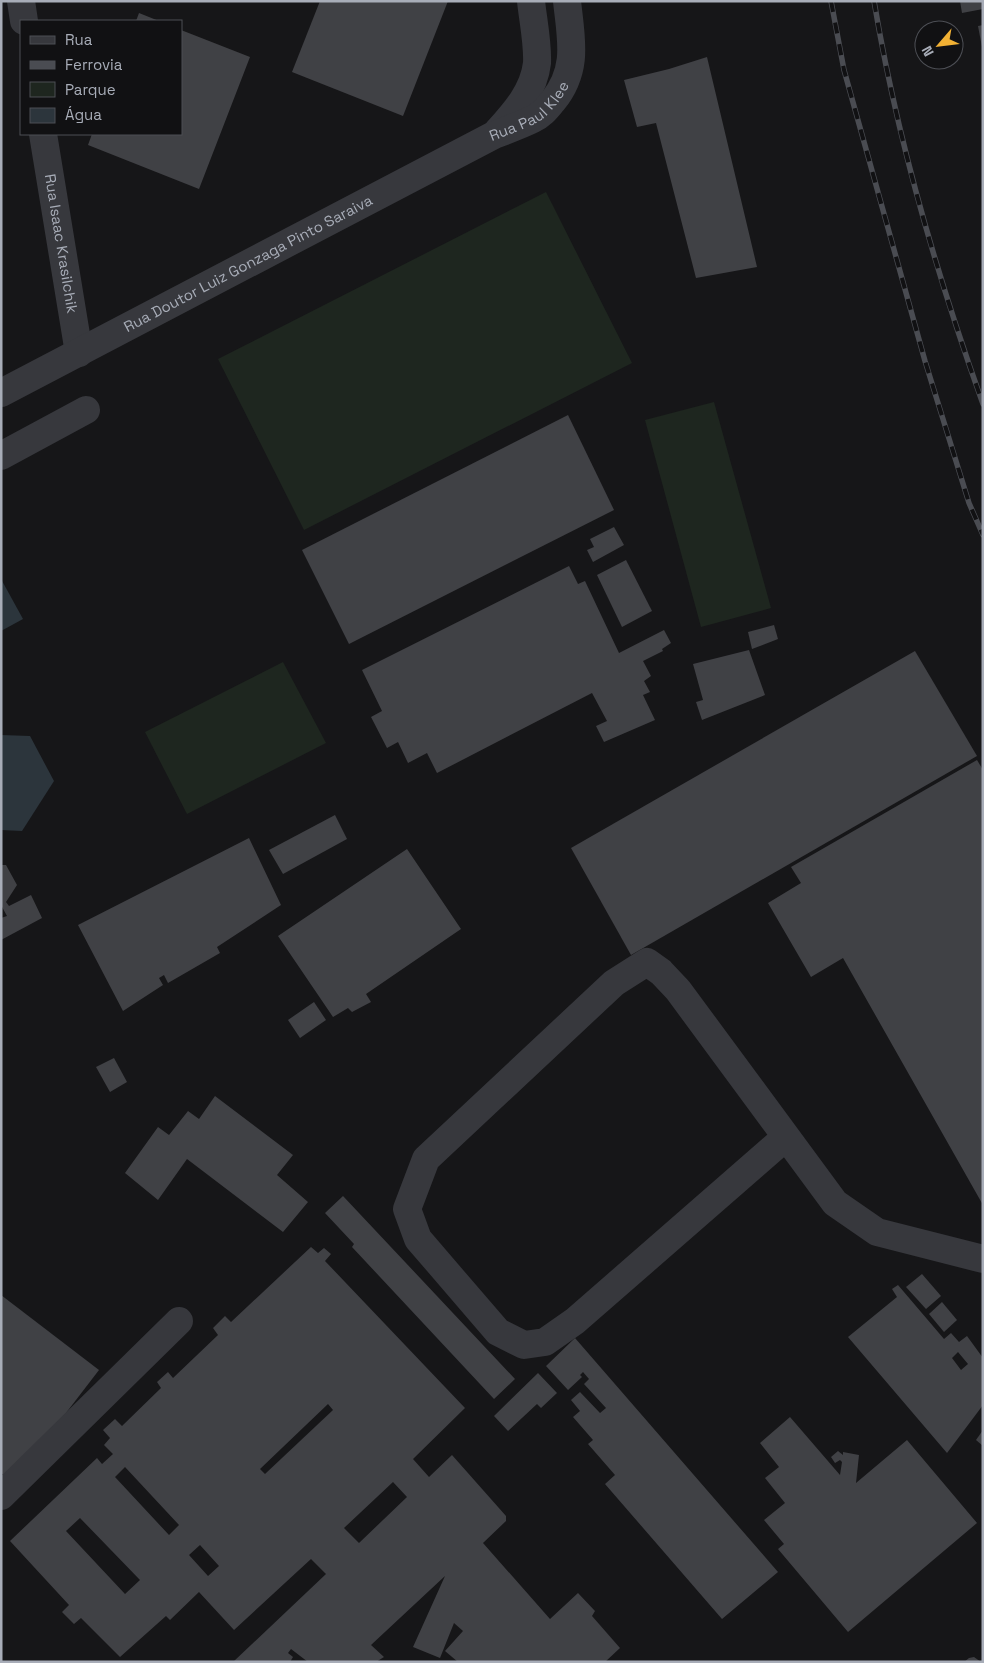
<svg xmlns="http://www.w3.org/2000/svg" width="984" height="1663" font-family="'Space Grotesk',sans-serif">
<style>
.green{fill:#1e261f}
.water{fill:#2c353c}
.building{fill:#404145;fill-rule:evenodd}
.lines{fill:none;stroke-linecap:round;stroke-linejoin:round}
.minor{stroke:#37383d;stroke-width:28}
.rail-casing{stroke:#4a4c52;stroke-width:5.5}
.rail{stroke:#111113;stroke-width:4;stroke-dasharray:11;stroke-linecap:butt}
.labels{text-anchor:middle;stroke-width:5;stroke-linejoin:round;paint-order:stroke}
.street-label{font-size:15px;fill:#a8adb8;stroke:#111113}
</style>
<rect width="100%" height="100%" fill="#161618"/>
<g class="green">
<polygon points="546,192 632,363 304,530 218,359"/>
<polygon points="714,402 771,608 701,627 645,420"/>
<polygon points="283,662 326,743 187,814 145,732"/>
</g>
<g class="water">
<polygon points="1,579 23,619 1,631"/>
<polygon points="1,735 30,736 54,781 22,831 1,830"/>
</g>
<g class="building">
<polygon points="320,1 448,1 403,116 292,72"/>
<polygon points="960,1 983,1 983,9 962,13"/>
<polygon points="139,13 159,21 136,21"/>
<polygon points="983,25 983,47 982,47 978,26"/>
<polygon points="181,30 250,57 199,189 88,145 92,134 181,134"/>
<polygon points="707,57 757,267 696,278 656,123 637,127 624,80 669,69"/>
<polygon points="568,415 614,510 349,644 302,550"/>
<polygon points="614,527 624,545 593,562 587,550 594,547 590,539"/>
<polygon points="626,560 652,611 622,627 597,575"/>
<polygon points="569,566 578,584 585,581 619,653 664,630 671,643 662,649 663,651 643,661 651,676 644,681 650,692 643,695 655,720 604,742 596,726 607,721 592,693 437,773 427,753 408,763 398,742 387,748 371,717 382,711 362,670"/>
<polygon points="774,625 778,639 752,649 748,632"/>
<polygon points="749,650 765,695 702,720 696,702 703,700 693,664"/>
<polygon points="915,651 977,756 631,955 571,848"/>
<polygon points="977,760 983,770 983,1205 843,958 811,977 768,903 801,883 791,867"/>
<polygon points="335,815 347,839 283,874 269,850"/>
<polygon points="249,838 281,905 217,947 220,953 168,983 164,975 159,978 163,985 123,1011 78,925"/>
<polygon points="407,849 461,929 366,994 371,1002 352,1012 348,1008 333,1017 278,936"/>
<polygon points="1,865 6,865 17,885 6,902 9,906 31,895 42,918 1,940 1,918 7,916 1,905"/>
<polygon points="314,1002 326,1020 300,1038 288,1020"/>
<polygon points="114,1058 127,1082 110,1092 96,1067"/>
<polygon points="215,1096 293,1155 277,1175 308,1202 283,1232 187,1159 158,1200 125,1173 158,1127 169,1135 188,1111 199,1119"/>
<polygon points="343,1196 515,1379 494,1399 352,1247 354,1244 325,1213"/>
<path d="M311 1247 318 1253 324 1248 331 1254 325 1261 465 1408 413 1459 429 1477 452 1455 506 1516V1521L483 1543 550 1619 578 1593 595 1611 592 1616 620 1648 605 1662H458L445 1651 463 1631 454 1623 440 1658 413 1647 445 1576 371 1645 384 1657 376 1662H308L291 1649 288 1653 293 1657 290 1662H233L326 1574 311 1559 234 1630 199 1592 170 1620 166 1616 120 1657 81 1618 74 1624 62 1612 69 1605 10 1541 97 1458 102 1464 113 1454 104 1445 110 1438 103 1430 115 1419 122 1426 161 1388 157 1382 168 1372 173 1378 218 1335 213 1328 225 1316 231 1322ZM328 1404 333 1410 265 1474 260 1469ZM125 1467 179 1525 169 1535 115 1477ZM393 1482 407 1497 359 1543 344 1528ZM80 1518 140 1580 125 1594 66 1531ZM200 1545 219 1566 208 1576 189 1555Z"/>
<polygon points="922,1274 941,1296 926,1309 906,1287"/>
<path d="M898 1285 944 1339 951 1333 959 1342 967 1336 983 1358V1405L947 1453 848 1337 897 1297 892 1289ZM958 1352 968 1364 961 1370 952 1358Z"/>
<polygon points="1,1295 99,1370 13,1482 1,1473"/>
<polygon points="942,1302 957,1320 944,1332 929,1314"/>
<polygon points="575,1338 778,1572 722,1619 605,1484 615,1475 588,1444 593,1440 573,1417 580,1411 571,1400 580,1392 600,1413 606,1408 584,1384 589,1379 583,1372 580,1375 582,1377 568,1390 546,1366"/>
<polygon points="538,1373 557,1393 541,1408 537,1404 508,1431 494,1416"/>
<polygon points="790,1417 840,1475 842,1462 840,1460 835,1463 831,1457 838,1451 843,1455 843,1452 859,1455 856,1483 907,1440 977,1523 848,1632 778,1549 784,1544 764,1520 785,1503 765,1478 779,1467 760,1443"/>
<polygon points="983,1430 983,1446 976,1440"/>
<polygon points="974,1657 981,1662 964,1662 969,1658"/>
</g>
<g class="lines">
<g class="minor">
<polyline points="21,1 24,21"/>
<path d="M497 132C515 112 534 91 537 63 538 44 533 20 531 1"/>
<path id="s1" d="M43 134 79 353"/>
<path id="s2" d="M1 393 494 135C507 130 521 125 533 119 542 115 547 108 553 101 579 69 571 39 567 1"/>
<polyline points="1,456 86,410"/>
<polyline points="786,1137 575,1321 545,1342 524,1345 498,1332 418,1239 407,1209 426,1159 614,983 647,962 661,972 678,990 835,1203 877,1232 983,1259"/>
<polyline points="1,1496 179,1321"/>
</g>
<g class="rail-casing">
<g id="rail">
<polyline points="831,1 844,70 925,361 969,503 983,535"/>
<path d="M874 1C897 138 936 273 983 404"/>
</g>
</g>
<use href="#rail" class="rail"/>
</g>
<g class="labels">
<g class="street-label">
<text dy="5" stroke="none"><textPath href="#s2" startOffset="600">Rua Paul Klee</textPath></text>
<text dy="5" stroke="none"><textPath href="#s1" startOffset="111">Rua Isaac Krasilchik</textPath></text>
<text dy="5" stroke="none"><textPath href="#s2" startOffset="279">Rua Doutor Luiz Gonzaga Pinto Saraiva</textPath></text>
</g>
</g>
<rect width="984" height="1663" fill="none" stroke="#a8adb8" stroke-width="5"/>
<rect x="20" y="20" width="162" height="115" fill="#111113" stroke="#4d4f55"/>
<rect x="30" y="36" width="25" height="8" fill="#37383d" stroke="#4d4f55"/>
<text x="65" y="45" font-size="15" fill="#a8adb8">Rua</text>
<rect x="30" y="61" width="25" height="8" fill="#4a4c52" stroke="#4d4f55"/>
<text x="65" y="70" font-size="15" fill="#a8adb8">Ferrovia</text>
<rect x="30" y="82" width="25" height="15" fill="#1e261f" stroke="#4d4f55"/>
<text x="65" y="95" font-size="15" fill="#a8adb8">Parque</text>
<rect x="30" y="108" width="25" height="15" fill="#2c353c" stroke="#4d4f55"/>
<text x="65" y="120" font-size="15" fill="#a8adb8">Água</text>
<g transform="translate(939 45) rotate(242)"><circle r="24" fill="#111113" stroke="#4d4f55"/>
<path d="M0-4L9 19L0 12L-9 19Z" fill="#f2b134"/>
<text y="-8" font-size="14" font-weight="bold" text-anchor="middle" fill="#a8adb8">N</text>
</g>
</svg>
